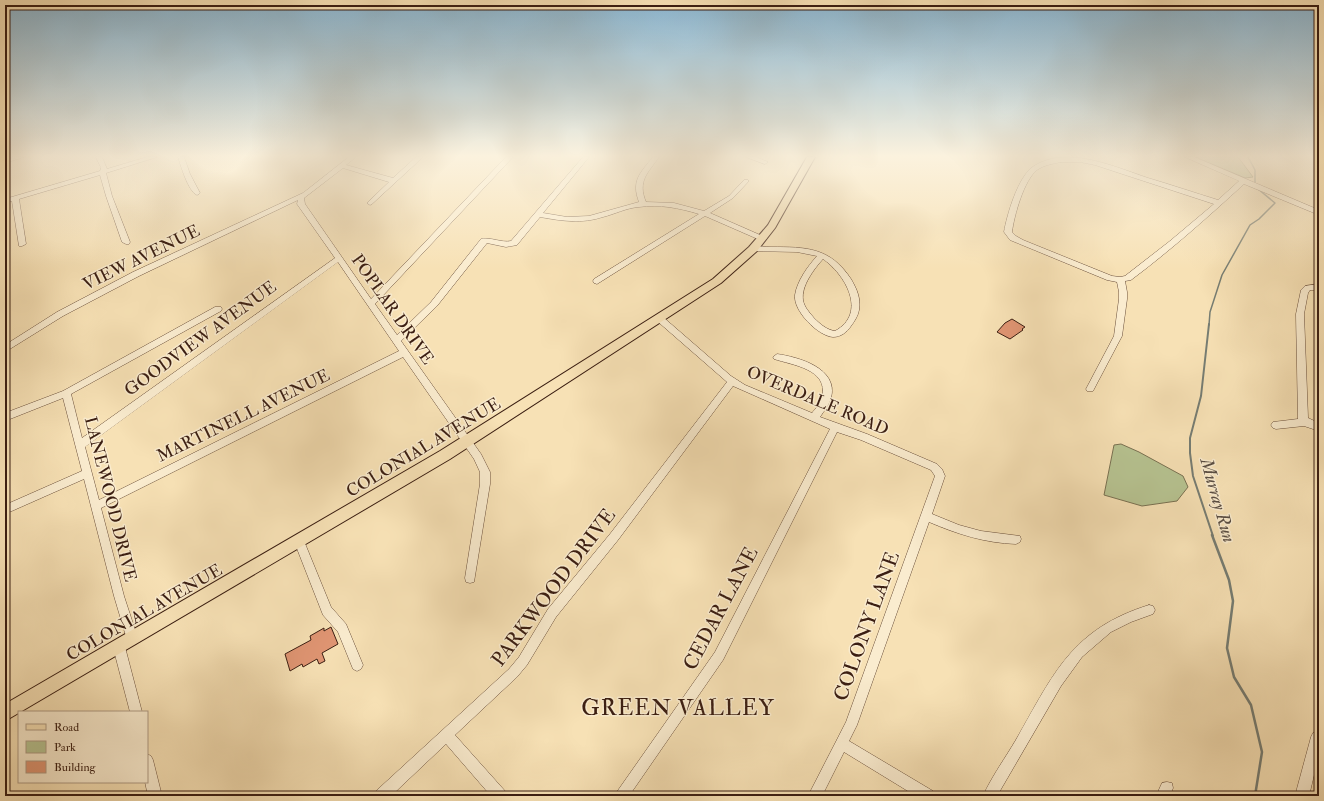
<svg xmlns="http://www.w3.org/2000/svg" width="1324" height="801" font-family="'IM FELL Double Pica',serif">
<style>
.green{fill:#b7c492;stroke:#797152}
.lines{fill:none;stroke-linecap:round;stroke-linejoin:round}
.stream-far2{stroke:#767d73;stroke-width:1.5}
.stream-far1{stroke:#767d73;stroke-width:2}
.stream{stroke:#767d73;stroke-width:2.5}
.building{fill:#e09573;stroke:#3b1e12}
.minor-casing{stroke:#6a4f3b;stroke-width:1}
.major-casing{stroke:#3b1e12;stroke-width:2}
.minor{fill:#faeccf;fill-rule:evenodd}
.major{fill:#f7e1b5;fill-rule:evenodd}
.labels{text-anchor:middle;stroke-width:3;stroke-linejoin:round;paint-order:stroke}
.street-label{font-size:17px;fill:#3b1e12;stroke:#faeccf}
.water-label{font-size:18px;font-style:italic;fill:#594d43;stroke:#faeccf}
.near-street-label{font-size:20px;fill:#3b1e12;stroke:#faeccf}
.near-neighbourhood-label{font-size:22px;letter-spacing:1px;fill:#3b1e12;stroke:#faeccf}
</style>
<rect width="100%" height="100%" fill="#f7e1b5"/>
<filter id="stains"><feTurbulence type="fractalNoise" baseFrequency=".005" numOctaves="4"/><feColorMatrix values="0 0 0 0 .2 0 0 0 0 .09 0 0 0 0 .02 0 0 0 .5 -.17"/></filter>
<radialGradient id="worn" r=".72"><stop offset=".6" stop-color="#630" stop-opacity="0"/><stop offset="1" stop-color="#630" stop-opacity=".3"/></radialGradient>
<g class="green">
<polygon points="1195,157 1238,157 1253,177 1245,178"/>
<polygon points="1121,444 1139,452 1183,476 1188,487 1177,501 1142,506 1104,495 1114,445"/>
</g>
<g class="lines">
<g class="stream-far2">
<polyline points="1248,157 1255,170 1255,182"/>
<polyline points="1209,325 1210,312 1222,275 1250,225 1259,219 1275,203 1258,189"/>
</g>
<polyline class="stream-far1" points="1209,324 1201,396 1190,438 1190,453 1193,476 1213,536"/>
<polyline class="stream" points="1212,535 1229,580 1233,601 1227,648 1234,677 1251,705 1262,752 1255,796"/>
</g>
<g class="building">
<polygon points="1012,319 1025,327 1022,329 1023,330 1010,339 997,332 1005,323"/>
<polygon points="331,627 338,644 322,653 325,661 319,664 317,659 303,667 302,664 290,671 285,654 311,640 310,636 324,628 324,631"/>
</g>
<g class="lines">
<g class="minor-casing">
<g id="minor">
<polygon points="13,157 24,157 5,163 5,159"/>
<polygon points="96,157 102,157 107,169 147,157 157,157 106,173 112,196 130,242 129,244 126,244 122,242 106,196 100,175 19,199 26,244 22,246 19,246 12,201 5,203 5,199 100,171 101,168"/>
<path d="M178 157H184L190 174 200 193 199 194 197 195C188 191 181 166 178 157Z"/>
<path d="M349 157H356L346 165 393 178 416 157H423L372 204 370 205 367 203 389 182 343 168 304 198 305 204 371 299 506 157H513L375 304 397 335 431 302 481 239C492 237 501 243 511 241L583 157H589L543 213 567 217 589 216 639 202C631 181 640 173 653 157H659C648 173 637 181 646 202L674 203 704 211 729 196 744 180H748V182L733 198 710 213 767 238 763 240H760L705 216 597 284 594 283 593 281 594 279 699 214C679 208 659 204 639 207 626 208 615 214 603 217 582 224 562 221 540 217L517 245 506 247 487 243 437 306 401 341 481 454 490 472V484L474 582 470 583 466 582 465 578 480 484V472L474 459 403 357 101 508 124 596 138 639 136 643 132 645 128 643 114 596 84 479 5 514V505L82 471 63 398 5 421V413L63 391 215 307H221L222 309 221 311 71 394 82 438 335 258 297 204 298 200 139 276 63 316 5 352V345L57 312 133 272 303 193ZM338 262 399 351 99 500 85 447Z"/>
<polygon points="746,157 756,157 768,162 765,164"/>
<path d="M1185 157H1194L1319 210V215L1244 184C1208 217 1171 250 1131 280L1125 281 1127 292V299L1122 336 1093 391H1087L1086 389 1114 336 1119 299V292L1117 282 1107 280 1010 240 1004 232C1007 215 1018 176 1034 166 1067 145 1115 167 1148 178 1172 185 1195 193 1218 200L1239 181ZM1061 162H1080L1095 165 1214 204 1170 241 1125 276 1120 277 1112 276 1023 240 1016 236 1012 232C1014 216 1024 180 1037 170 1044 165 1052 164 1061 162Z"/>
<path d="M750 247C757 246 765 247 771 247 806 247 830 247 851 279 857 289 861 299 859 310 858 316 854 322 851 326 847 332 841 337 833 337 818 336 793 311 795 295 797 281 808 266 817 256L797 252 753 251H750ZM823 259C845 274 868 313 835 331 827 330 820 324 814 318 810 313 804 307 803 300 801 286 814 269 823 259Z"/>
<polygon points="1319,284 1319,290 1310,290 1308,293 1304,314 1308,418 1319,423 1319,431 1304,426 1276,429 1273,428 1271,425 1273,422 1298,419 1296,314 1301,290 1305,286"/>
<path d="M660 316 663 317 731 376 745 385 812 413C816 408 821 403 822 397 829 369 792 365 774 359L773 357 777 354C798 357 839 368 831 398 829 405 824 411 820 417L867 434 937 464 942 469 945 476 932 514 959 525 981 531 1020 536 1021 539 1020 542 1016 544C985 543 957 534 929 522L857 725 849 741 933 791 935 796H916L844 752 822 796H808L846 722 935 476 931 470 861 440 837 432 723 660 629 796H614L715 652 830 429 733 386 618 540 556 617 527 665 517 677 455 735 505 791 507 796H491L446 744 391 796H374L376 791 509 669 519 657 548 609 610 534 727 382 657 321 656 319 657 317Z"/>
<polygon points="299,536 303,538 304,541 331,607 346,624 363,665 361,669 357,671 353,669 338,632 323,615 294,541 295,538"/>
<path d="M1149 605 1153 606 1155 610 1153 614 1131 622 1111 632 1082 657 1061 686 997 796H983C992 776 1006 757 1017 738 1054 673 1072 629 1149 605Z"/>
<polygon points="119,641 123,643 125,647 142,712 130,712 113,647 115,643"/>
<polygon points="1317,731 1319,732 1319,754 1309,796 1295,796 1311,737 1313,733"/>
<polygon points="147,754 151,756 153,760 162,796 148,796 145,782 147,782"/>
<polygon points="1167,782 1172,783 1173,788 1170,796 1156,796 1162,783"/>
</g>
</g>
<g class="major-casing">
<polygon id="major" points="807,157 815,157 775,228 757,251 721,283 450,459 5,721 5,704 440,451 713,279 749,247 768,225"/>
</g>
<use href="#minor" class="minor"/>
<use href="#major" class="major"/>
</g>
<linearGradient id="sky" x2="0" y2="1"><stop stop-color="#8ab7d3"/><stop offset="0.58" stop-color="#fbf2de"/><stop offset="1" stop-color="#fbf2de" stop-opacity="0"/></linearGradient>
<rect width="1324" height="269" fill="url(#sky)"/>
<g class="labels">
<g class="street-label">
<text transform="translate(141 257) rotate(-26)" y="6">VIEW AVENUE</text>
<text transform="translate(393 309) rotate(55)" y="6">POPLAR DRIVE</text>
<text transform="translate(200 338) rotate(-36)" y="6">GOODVIEW AVENUE</text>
<text transform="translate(818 400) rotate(23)" y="6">OVERDALE ROAD</text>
<text transform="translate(243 415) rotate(-26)" y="6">MARTINELL AVENUE</text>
<text transform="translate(423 447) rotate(-31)" y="6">COLONIAL AVENUE</text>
<text transform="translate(111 499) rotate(76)" y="6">LANEWOOD DRIVE</text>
<text transform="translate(144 612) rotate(-30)" y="6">COLONIAL AVENUE</text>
</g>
<g class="water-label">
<text transform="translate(1218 500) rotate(74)" y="6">Murray Run</text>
</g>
<g class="near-street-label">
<text transform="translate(553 587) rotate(-53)" y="7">PARKWOOD DRIVE</text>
<text transform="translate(720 608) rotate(-62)" y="7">CEDAR LANE</text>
<text transform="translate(866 626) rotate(-70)" y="7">COLONY LANE</text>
</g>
<g class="near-neighbourhood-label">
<text x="678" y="715">GREEN VALLEY</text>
</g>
</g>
<rect width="1324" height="801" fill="none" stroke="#f7e1b5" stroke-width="20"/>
<rect x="6" y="6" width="1312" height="789" fill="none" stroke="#3b1e12" stroke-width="2"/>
<rect x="10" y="10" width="1304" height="781" fill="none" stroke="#3b1e12"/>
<rect x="18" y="711" width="130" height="72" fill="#faeccf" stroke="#ae9a83"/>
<rect x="26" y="724" width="20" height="6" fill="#f7e1b5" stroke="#ae9a83"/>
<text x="54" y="731" font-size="12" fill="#3b1e12">Road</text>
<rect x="26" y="741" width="20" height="12" fill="#b7c492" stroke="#ae9a83"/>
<text x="54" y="751" font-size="12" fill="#3b1e12">Park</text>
<rect x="26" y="761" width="20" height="12" fill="#e09573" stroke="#ae9a83"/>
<text x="54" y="771" font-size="12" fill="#3b1e12">Building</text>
<rect width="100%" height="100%" filter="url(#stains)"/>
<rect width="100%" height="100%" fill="url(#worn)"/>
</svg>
